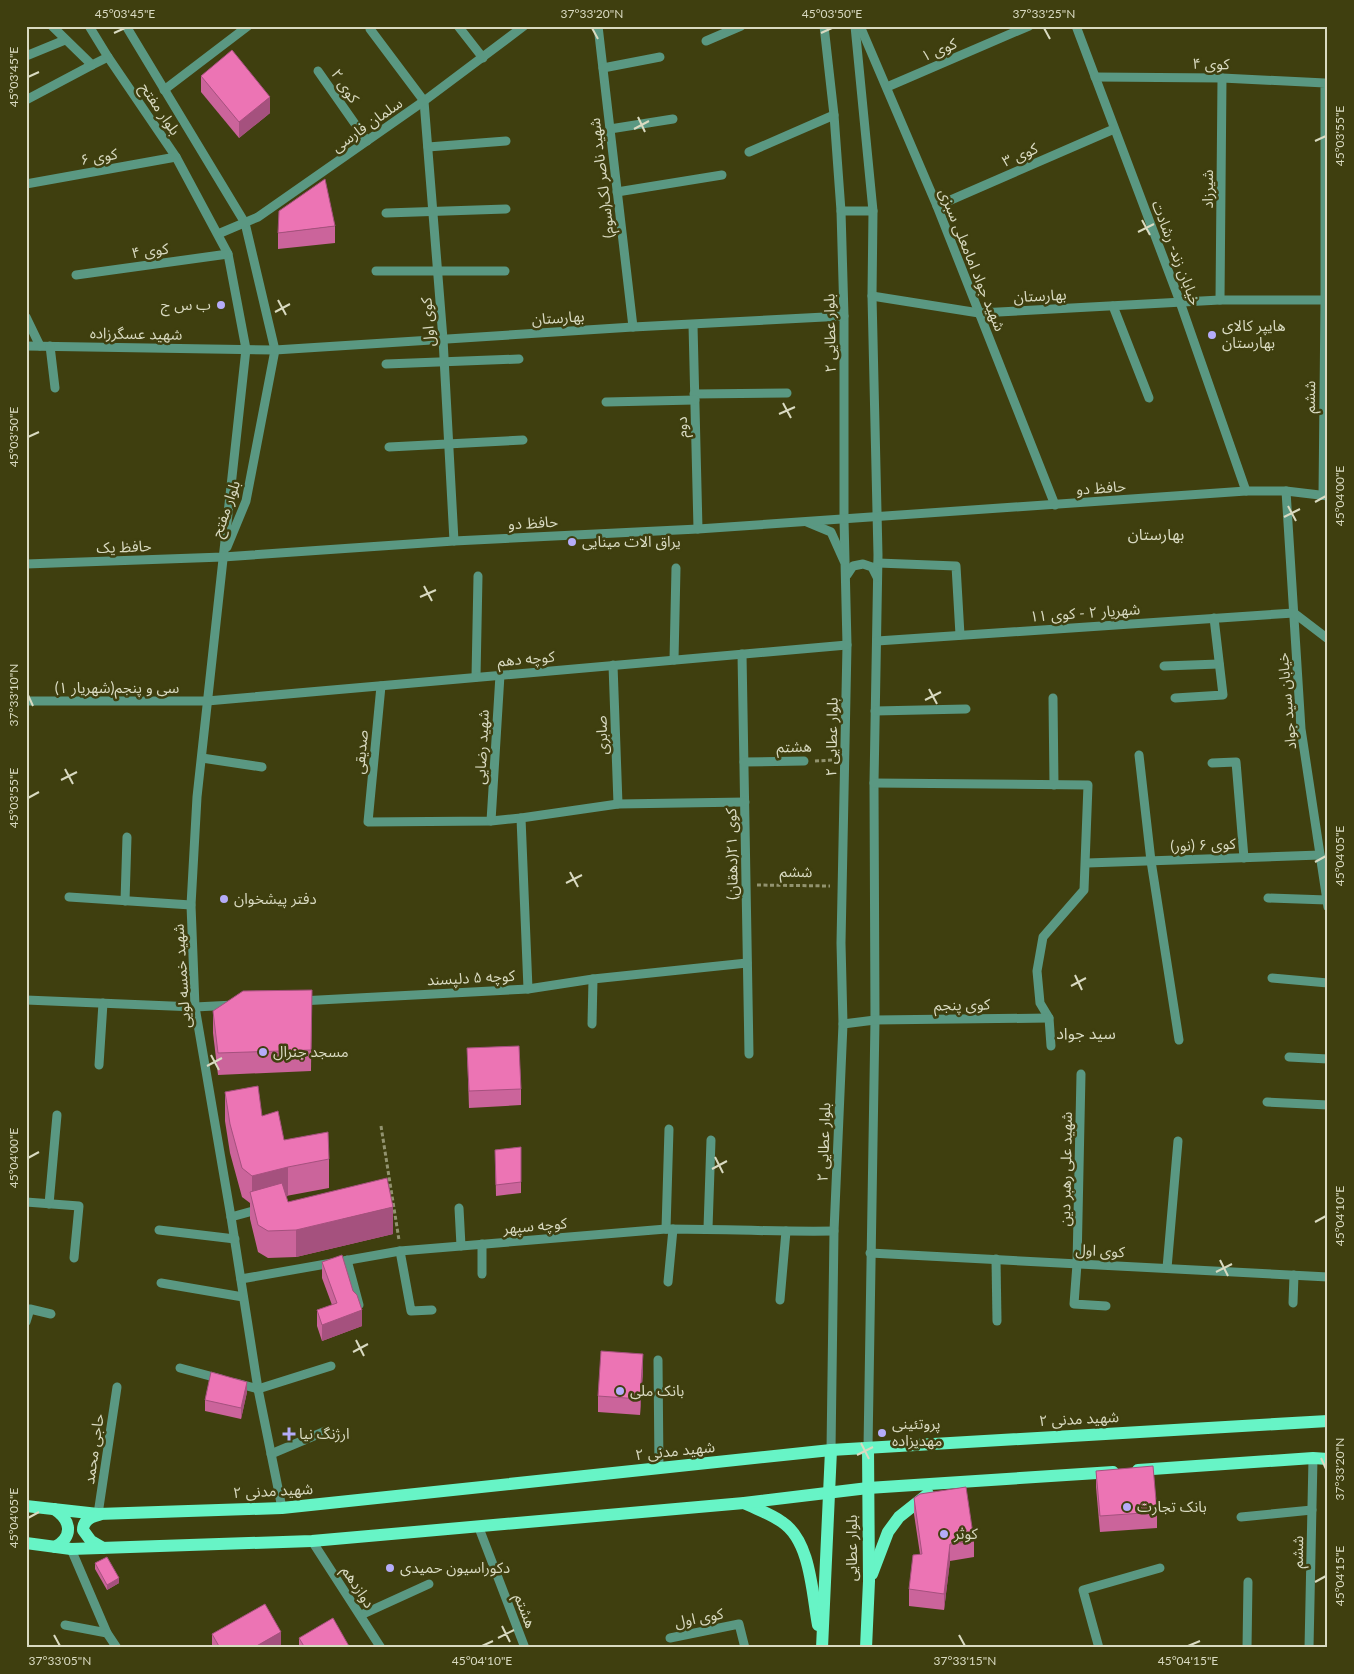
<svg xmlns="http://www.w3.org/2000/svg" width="1354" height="1674" font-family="Lato,'Noto Sans Arabic',sans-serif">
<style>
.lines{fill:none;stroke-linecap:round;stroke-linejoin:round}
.path{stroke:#92936f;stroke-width:3;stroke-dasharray:4 2.5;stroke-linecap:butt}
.minor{stroke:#5a9882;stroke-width:9}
.major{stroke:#67f4c6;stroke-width:12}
.wall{fill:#cb649b}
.shaded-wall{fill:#a5517e}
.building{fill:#ec74b4;stroke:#a5517e}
.ticks{fill:none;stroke:#d9dac1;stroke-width:2}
.poi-dot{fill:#b5acf9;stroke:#3f3f0f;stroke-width:2}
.labels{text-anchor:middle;stroke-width:5;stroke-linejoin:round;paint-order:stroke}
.street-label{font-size:15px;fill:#d9dac1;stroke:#3f3f0f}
.poi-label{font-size:15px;fill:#d9dac1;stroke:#3f3f0f;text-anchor:start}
.neighbourhood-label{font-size:16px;fill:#d9dac1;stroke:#3f3f0f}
.neatline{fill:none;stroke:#d9dac1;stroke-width:2}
.ticks-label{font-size:12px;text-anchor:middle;fill:#d9dac1}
</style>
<rect width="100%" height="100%" fill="#3f3f0f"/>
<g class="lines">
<g class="path">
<polyline points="815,761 834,760"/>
<polyline points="757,885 830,886"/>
<polyline points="381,1126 399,1240"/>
</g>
<g class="minor">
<polyline points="52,26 92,65 108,57"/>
<polyline points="89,26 108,57 176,157 228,254 246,349 197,797 191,905 195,1007 231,1217 258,1389 282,1508"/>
<polyline points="126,26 245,223 275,350 246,501 227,547"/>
<polyline points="458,26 483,58"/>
<polyline points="598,26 633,327"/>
<polyline points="824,26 834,115 841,211 844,316 844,519 847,645 841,943 843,1024 834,1231 831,1450"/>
<polyline points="855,26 873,211 872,296 878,555 874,783 875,1020 868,1448"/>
<polyline points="860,26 937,206 1055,505"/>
<polyline points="1076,26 1180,302 1246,491"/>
<polyline points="370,29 424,101 443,339 454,541"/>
<polyline points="706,41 741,26"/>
<polyline points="26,56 65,40"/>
<polyline points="603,68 660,57"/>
<polyline points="318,71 367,141"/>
<polyline points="1095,77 1222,78 1325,83 1325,300 1323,495"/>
<polyline points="887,87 1029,26"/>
<polyline points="164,90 248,26"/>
<polyline points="26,100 92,65"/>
<polyline points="610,129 673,119"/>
<polyline points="428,147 506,141"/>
<polyline points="749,152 834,115"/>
<polyline points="26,184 176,157"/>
<polyline points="617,192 722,175"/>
<polyline points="937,206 1114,129"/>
<polyline points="841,211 873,211"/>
<polyline points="386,213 506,209"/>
<polyline points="218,234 258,217 424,101 524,26"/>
<polyline points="376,271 505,271"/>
<polyline points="76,275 228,254"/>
<polyline points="872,296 979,313 1220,300 1328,300"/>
<polyline points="1220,300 1222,78"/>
<polyline points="1113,306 1149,398"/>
<polyline points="26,317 40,346"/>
<polyline points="693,325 698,529"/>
<polyline points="26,346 275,350 633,327 844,316"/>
<polyline points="50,346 55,388"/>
<polyline points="386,364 519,359"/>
<polyline points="694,394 787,393"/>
<polyline points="606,402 695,400"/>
<polyline points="389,447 523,440"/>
<polyline points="1286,491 1301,729 1328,907"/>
<polyline points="807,522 831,532 844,561"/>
<polyline points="878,563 956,566 960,635"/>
<polyline points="26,564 223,557 454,541 698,529 1246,491 1286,491 1328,496"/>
<polyline points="847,575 853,566 863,564 872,567 877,577"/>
<polyline points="877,641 1294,613 1328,639"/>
<polyline points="742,654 749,1054"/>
<polyline points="674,660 676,568"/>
<polyline points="613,665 618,804"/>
<polyline points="1164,666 1219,664"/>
<polyline points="476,677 478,576"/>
<polyline points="381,686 368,822 491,821 521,818"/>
<polyline points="1053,698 1054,785"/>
<polyline points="1175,698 1223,695 1214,618"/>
<polyline points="26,701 207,701 847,645"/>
<polyline points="875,711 966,709"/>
<polyline points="1139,755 1151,861 1179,1040"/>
<polyline points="202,758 262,767"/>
<polyline points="744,762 804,761"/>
<polyline points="1212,763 1236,762 1244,858"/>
<polyline points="874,783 1088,785 1084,890 1043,937 1037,971 1040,1003 1049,1018 1051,1046"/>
<polyline points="491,821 500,675"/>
<polyline points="1087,863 1320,855"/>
<polyline points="69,897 191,905"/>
<polyline points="1268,898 1327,900"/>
<polyline points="125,901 127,837"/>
<polyline points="1272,978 1328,983"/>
<polyline points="528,989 521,818 618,804 745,802"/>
<polyline points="26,1000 195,1007 234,1005"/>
<polyline points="300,1001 528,989 593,979 747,963"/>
<polyline points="592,1024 593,979"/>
<polyline points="843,1024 875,1020 1049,1018"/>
<polyline points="1289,1057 1328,1059"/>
<polyline points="99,1065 103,1003"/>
<polyline points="1081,1074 1077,1264 1074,1304 1106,1306"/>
<polyline points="1267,1102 1328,1105"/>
<polyline points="26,1202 79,1206 74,1258"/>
<polyline points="49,1204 57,1115"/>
<polyline points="459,1208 461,1246"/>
<polyline points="231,1217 260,1209"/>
<polyline points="708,1228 711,1140"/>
<polyline points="666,1229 669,1129"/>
<polyline points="159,1230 235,1239"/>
<polyline points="482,1244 482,1274"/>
<polyline points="400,1251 411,1311 432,1310"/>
<polyline points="870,1253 1328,1277"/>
<polyline points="996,1259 997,1321"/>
<polyline points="347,1260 359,1305"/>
<polyline points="1167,1268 1178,1141"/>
<path d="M241 1279 400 1251 666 1229C722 1229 778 1232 834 1231"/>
<polyline points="668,1282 673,1229"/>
<polyline points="161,1283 243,1297"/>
<polyline points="780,1300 786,1231"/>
<polyline points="1293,1303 1294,1275"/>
<polyline points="26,1322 30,1309 51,1314"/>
<polyline points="658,1360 659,1469"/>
<polyline points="180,1368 221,1379"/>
<polyline points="236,1383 258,1389 331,1366"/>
<polyline points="271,1454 328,1430"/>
<polyline points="98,1514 117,1387"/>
<polyline points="1241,1517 1312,1510"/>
<polyline points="479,1528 525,1648"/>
<polyline points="312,1541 381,1648"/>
<polyline points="71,1549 107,1633 117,1648"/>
<polyline points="361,1615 429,1584"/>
<polyline points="65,1625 107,1633"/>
<polyline points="670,1638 739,1624 745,1648"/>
<polyline points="1099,1648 1083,1590 1160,1568"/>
<polyline points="1247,1648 1248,1582"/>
<polyline points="1309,1648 1313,1458"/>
</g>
<g class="major">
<polyline points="1138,1470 1313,1458 1328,1459"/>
<path d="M744 1503C756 1509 771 1514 782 1522 811 1541 812 1594 818 1625"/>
<polyline points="26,1506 98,1514 282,1508 831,1450 1328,1421"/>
<path d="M54 1509C71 1520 74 1536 55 1547"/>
<path d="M99 1515C90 1517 83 1521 83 1530L91 1541 103 1548"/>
<polyline points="26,1543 71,1549 312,1541 744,1503 868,1488 1113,1472"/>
<polyline points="872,1574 888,1532 899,1517 928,1494"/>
<polyline points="822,1648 831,1450"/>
<polyline points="866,1648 869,1581 868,1448"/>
</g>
</g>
<g class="wall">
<polygon points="201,76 270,113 239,138 201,92"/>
<polygon points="335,226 335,243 278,249 278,233"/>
<polygon points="312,990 311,1071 218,1075 213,1033 213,1011"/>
<polygon points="467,1048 521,1089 521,1105 469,1108"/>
<polygon points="225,1092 262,1116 284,1140 329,1159 329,1188 286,1196 288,1202 393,1234 296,1257 268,1258 258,1252 250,1219 250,1203 242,1197 230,1153 225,1121"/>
<polygon points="521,1147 521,1193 496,1196 495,1150"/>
<polygon points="322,1262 362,1326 322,1341 317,1326 317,1310 332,1305 322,1278"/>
<polygon points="643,1370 640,1415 598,1412 598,1396"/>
<polygon points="247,1392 241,1419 205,1411 205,1400"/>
<polygon points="1096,1471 1157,1512 1157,1528 1100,1532 1096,1487"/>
<polygon points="914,1498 974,1541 974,1557 950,1561 944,1610 909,1606 909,1589 920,1554 914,1514"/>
<polygon points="95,1563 119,1583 107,1590 95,1569"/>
<polygon points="212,1634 281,1648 212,1648"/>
<polygon points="299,1638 350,1648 299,1648"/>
</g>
<g class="shaded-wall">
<polygon points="270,97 270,113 239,138 239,122"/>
<polygon points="288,1167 288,1196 253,1205 252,1201 252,1176"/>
<polygon points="393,1207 393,1234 296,1257 296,1230"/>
<polygon points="362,1310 362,1326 322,1341 322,1325"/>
<polygon points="643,1354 643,1370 640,1415 640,1399"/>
<polygon points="247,1382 247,1392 241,1419 241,1408"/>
<polygon points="950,1544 950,1561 944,1610 944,1594"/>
<polygon points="119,1578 119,1583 107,1590 107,1585"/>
<polygon points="281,1632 281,1648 253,1648"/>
</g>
<g class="building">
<polygon points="232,50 270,97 239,122 201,76"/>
<polygon points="325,179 335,226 278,233 279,211"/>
<polygon points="312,990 311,1050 218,1053 213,1011 243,991"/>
<polygon points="519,1046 521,1089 469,1091 467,1048"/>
<polygon points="258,1086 262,1116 278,1111 284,1140 328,1132 329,1159 288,1167 252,1176 242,1168 230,1124 225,1092"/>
<polygon points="521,1147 521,1182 496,1185 495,1150"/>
<polygon points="387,1178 393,1207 296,1230 268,1231 258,1225 250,1192 282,1183 288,1202"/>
<polygon points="342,1255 353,1291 357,1295 362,1310 322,1325 317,1310 337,1303 322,1262"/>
<polygon points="601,1351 643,1354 640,1399 598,1396"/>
<polygon points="211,1372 247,1382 241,1408 205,1400"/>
<polygon points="1153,1466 1157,1512 1100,1516 1096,1471"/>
<polygon points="966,1487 974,1541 950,1544 944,1594 909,1589 913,1555 922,1554 914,1498 920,1494"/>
<polygon points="107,1557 119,1578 107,1585 95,1563"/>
<polygon points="265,1604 281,1632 253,1648 220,1648 212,1634"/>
<polygon points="333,1618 350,1648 305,1648 299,1638"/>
</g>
<path class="ticks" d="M592 28 598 39M1044 28 1050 39M114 33 125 28M821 33 832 28M28 77 39 72M638 117 645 132M634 129 649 121M1315 141 1326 136M1142 220 1150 235M1138 232 1154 224M278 300 286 315M275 312 290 304M783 403 791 418M779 414 795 407M28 437 39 432M1315 502 1326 496M1288 506 1296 521M1284 517 1300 509M424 586 432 601M420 597 436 590M929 689 937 704M28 695 33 706M925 700 941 692M65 769 73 784M61 780 77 772M28 798 39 792M1315 862 1326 856M570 872 578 887M566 883 582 875M1075 975 1082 990M1071 986 1086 978M211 1055 219 1070M207 1066 222 1058M715 1157 723 1173M28 1158 39 1152M712 1169 727 1161M1315 1222 1326 1216M1220 1260 1228 1276M1216 1272 1232 1264M356 1340 364 1356M353 1352 368 1344M861 1443 869 1459M857 1455 873 1447M1321 1458 1326 1469M28 1518 39 1512M1315 1582 1326 1576M502 1626 510 1642M54 1635 60 1646M959 1635 965 1646M498 1638 514 1630M482 1646 493 1641M1188 1646 1200 1641"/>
<g class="poi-dot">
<circle cx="221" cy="305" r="5"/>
<circle cx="1212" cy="335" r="5"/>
<circle cx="572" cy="542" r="5"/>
<circle cx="224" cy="899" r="5"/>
<circle cx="263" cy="1052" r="5"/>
<circle cx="620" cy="1391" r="5"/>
<circle cx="882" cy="1433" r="5"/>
<path d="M286.5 1426.5h5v5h5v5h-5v5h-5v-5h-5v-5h5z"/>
<circle cx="1127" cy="1507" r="5"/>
<circle cx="944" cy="1534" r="5"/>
<circle cx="390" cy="1568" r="5"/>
</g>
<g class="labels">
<g class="street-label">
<text transform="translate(939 50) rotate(-23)" y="5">کوی ۱</text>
<text transform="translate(1211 64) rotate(1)" y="5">کوی ۴</text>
<text transform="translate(345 86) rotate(56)" y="5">کوی ۲</text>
<text transform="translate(160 109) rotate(56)" y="5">بلوار مفتح</text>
<text transform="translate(367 125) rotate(-35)" y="5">سلمان فارسی</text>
<text transform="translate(1020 155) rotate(-24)" y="5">کوی ۳</text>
<text transform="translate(99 157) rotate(-10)" y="5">کوی ۶</text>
<text transform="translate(602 178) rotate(-97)" y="5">شهید ناصر لک(سوم)</text>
<text transform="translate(1208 189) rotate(-90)" y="5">شیرزاد</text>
<text transform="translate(150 251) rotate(-8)" y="5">کوی ۴</text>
<text transform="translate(1176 253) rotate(69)" y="5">خیابان زند- رشادت</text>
<text transform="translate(972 260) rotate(68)" y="5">شهید جواد امامعلی سبزی</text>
<text transform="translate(1040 296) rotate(-3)" y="5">بهارستان</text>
<text transform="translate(558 318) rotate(-4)" y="5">بهارستان</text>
<text transform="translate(428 322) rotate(-94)" y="5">کوی اول</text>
<text transform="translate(830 333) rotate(-91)" y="5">بلوار عطایی ۲</text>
<text transform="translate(136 334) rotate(1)" y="5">شهید عسگرزاده</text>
<text transform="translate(1310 397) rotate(-89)" y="5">ششم</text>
<text transform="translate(682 427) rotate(-92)" y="5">دوم</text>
<text transform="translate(1101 488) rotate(-4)" y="5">حافظ دو</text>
<text transform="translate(226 509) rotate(-71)" y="5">بلوار مفتح</text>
<text transform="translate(533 523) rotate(-3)" y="5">حافظ دو</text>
<text transform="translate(124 547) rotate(-2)" y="5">حافظ یک</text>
<text transform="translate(1085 613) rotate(-4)" y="5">شهریار ۲ - کوی ۱۱</text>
<text transform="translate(526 659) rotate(-5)" y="5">کوچه دهم</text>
<text x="117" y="693">سی و پنجم(شهریار ۱)</text>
<text transform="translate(1287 701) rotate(-95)" y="5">خیابان سید جواد</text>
<text transform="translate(602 735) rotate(-92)" y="5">صابری</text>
<text transform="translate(832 737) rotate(-89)" y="5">بلوار عطایی ۲</text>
<text transform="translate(482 747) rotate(-87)" y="5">شهید رضایی</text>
<text transform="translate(794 747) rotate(-1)" y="5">هشتم</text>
<text transform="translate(361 752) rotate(-85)" y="5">صدیقی</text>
<text transform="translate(1203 845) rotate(-2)" y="5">کوی ۶ (نور)</text>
<text transform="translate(732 854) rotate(-91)" y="5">کوی ۲۱(دهقان)</text>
<text transform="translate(796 872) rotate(1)" y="5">ششم</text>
<text transform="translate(182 976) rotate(-94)" y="5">شهید خمسه لویی</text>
<text transform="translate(471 978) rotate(-3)" y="5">کوچه ۵ دلپسند</text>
<text transform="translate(962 1005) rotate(-1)" y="5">کوی پنجم</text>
<text transform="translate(824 1142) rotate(-88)" y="5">بلوار عطایی ۲</text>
<text transform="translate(1066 1169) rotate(-89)" y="5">شهید علی رهبر دین</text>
<text transform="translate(535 1226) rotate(-5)" y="5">کوچه سپهر</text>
<text transform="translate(1100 1251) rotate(3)" y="5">کوی اول</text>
<text transform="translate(1079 1419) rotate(-3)" y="5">شهید مدنی ۲</text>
<text transform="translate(94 1449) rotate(-82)" y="5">حاجی محمد</text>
<text transform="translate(675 1451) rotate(-6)" y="5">شهید مدنی ۲</text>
<text transform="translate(273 1491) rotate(-3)" y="5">شهید مدنی ۲</text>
<text transform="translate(852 1548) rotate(-90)" y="5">بلوار عطایی</text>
<text transform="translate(1298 1552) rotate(-89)" y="5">ششم</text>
<text transform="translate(358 1587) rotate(57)" y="5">دوازدهم</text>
<text transform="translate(525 1611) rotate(69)" y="5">هشتم</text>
<text transform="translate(699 1618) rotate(-11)" y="5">کوی اول</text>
</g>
<g class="poi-label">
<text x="211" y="310" text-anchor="end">ب س ج</text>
<text x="1222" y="331">هایپر کالای<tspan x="1222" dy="17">بهارستان</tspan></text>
<text x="582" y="547">یراق الات مینایی</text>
<text x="234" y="904">دفتر پیشخوان</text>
<text x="273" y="1057">مسجد جنرال</text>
<text x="630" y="1396">بانک ملی</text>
<text x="892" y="1429">پروتئينی<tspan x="892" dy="17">مهديزاده</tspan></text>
<text x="299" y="1439">ارژنگ نیا</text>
<text x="1137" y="1512">بانک تجارت</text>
<text x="954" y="1539">کوثر</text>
<text x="400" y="1573">دکوراسیون حمیدی</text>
</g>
<g class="neighbourhood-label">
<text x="1156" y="540">بهارستان</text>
<text x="1086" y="1039">سید جواد</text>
</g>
</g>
<rect width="1354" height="1674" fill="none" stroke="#3f3f0f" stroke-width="55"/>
<rect x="28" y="28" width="1298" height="1618" class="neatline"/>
<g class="ticks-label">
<text x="125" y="18">45°03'45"E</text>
<text x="592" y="18">37°33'20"N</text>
<text x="832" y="18">45°03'50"E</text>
<text x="1044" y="18">37°33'25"N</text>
<text transform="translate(14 77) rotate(-90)" y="4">45°03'45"E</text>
<text transform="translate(1340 136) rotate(-90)" y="4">45°03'55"E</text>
<text transform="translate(14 437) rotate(-90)" y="4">45°03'50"E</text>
<text transform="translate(1340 496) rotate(-90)" y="4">45°04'00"E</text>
<text transform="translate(14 695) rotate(-90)" y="4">37°33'10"N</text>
<text transform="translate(14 798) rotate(-90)" y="4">45°03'55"E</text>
<text transform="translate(1340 856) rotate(-90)" y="4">45°04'05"E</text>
<text transform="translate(14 1158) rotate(-90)" y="4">45°04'00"E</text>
<text transform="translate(1340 1216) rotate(-90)" y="4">45°04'10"E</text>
<text transform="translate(1340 1469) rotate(-90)" y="4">37°33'20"N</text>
<text transform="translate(14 1518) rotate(-90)" y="4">45°04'05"E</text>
<text transform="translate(1340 1576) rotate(-90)" y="4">45°04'15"E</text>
<text x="60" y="1665">37°33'05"N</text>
<text x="482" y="1665">45°04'10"E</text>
<text x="965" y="1665">37°33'15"N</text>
<text x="1188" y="1665">45°04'15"E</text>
</g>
</svg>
